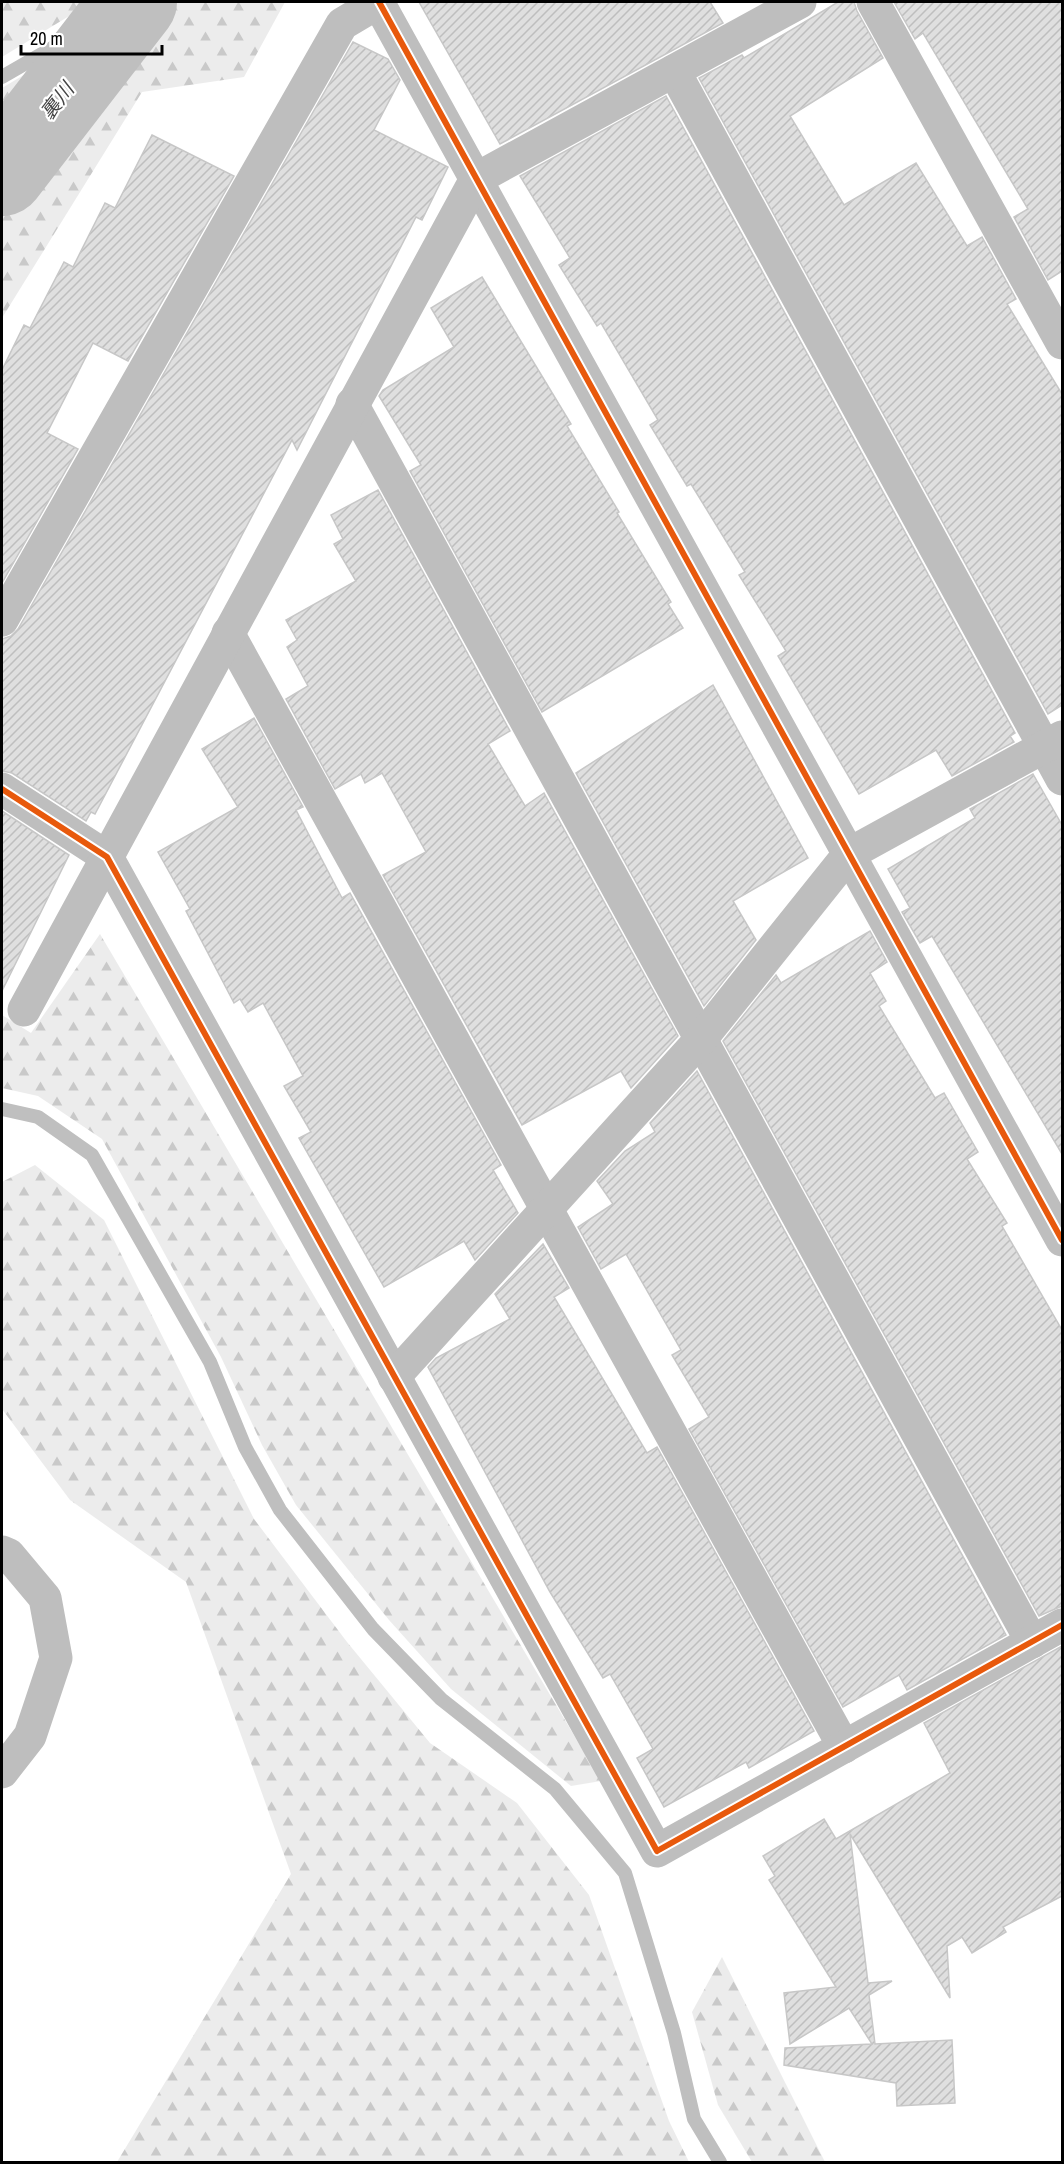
<svg xmlns="http://www.w3.org/2000/svg" width="1064" height="2164" font-family="'Archivo Narrow','Noto Sans JP',sans-serif">
<style>
.forest{fill:url(#forest-firs)}
.lines{fill:none;stroke-linecap:round;stroke-linejoin:round}
.stream{stroke:#bfbfbf;stroke-width:14}
.river{stroke:#bfbfbf;stroke-width:86}
.building{fill:url(#building-hatch);stroke:#c7c7c7;stroke-width:1.5}
.minor{stroke:#bebebe;stroke-width:33}
.cycleway-casing{stroke:#fff;stroke-width:10}
.cycleway{stroke:#e8590c;stroke-width:6}
.labels{text-anchor:middle;stroke-width:4.5;stroke-linejoin:round;paint-order:stroke}
.water-label{font-size:20px;font-style:italic;fill:#444;stroke:#fff}
</style>
<defs>
<pattern id="forest-firs" width="22" height="20" patternUnits="userSpaceOnUse" patternTransform="scale(1.5)"><rect width="22" height="20" fill="#ececec"/><path d="M5 1l3.5 6h-7zM16 11l3.5 6h-7z" fill="#c9c9c9"/></pattern>
<pattern id="building-hatch" width="6" height="6" patternUnits="userSpaceOnUse" patternTransform="scale(1.5)"><rect width="6" height="6" fill="#dfdfdf"/><path d="M-1 1l2-2M0 6l6-6M5 7l2-2" fill="none" stroke="#bebebe"/></pattern>
</defs>
<rect width="100%" height="100%" fill="#fff"/>
<g class="forest">
<polygon points="2,2 92,2 2,57"/>
<polygon points="155,2 285,2 244,77 142,92 2,318 2,201"/>
<polygon points="74,45 2,132 2,88"/>
<polygon points="100,934 601,1781 571,1786 451,1689 389,1620 296,1505 262,1445 221,1357 102,1139 38,1096 2,1088 2,1015 31,1033"/>
<polygon points="35,1165 104,1220 254,1519 347,1642 430,1743 517,1803 589,1895 669,2121 689,2162 117,2162 291,1874 186,1582 70,1500 2,1409 2,1182"/>
<polygon points="722,1957 825,2162 752,2162 718,2105 692,2012"/>
</g>
<g class="lines">
<g class="stream">
<polyline points="2,77 132,2"/>
<polyline points="2,1109 38,1117 92,1155 210,1362 245,1447 280,1510 373,1629 441,1699 555,1789 625,1873 674,2033 694,2119 720,2162"/>
</g>
<polyline class="river" points="2,173 134,2"/>
</g>
<g class="building">
<polygon points="419,2 710,2 723,23 500,144"/>
<polygon points="838,2 854,2 857,11 883,58 790,116 844,205 916,163 967,246 982,237 1016,299 1007,304 1062,394 1062,705 1048,714 699,78 742,55 744,58"/>
<polygon points="894,2 1062,2 1062,271 1048,280 1014,217 1028,209 923,33 915,39"/>
<polygon points="353,42 388,59 400,80 374,130 448,167 422,220 416,217 297,450 292,440 95,814 91,812 86,821 12,773 2,771 2,639 11,636 18,629"/>
<polygon points="666,96 1015,733 1010,736 1014,742 952,776 936,750 859,794 778,656 786,651 739,575 745,572 691,484 687,486 650,425 658,420 601,323 597,326 559,265 570,258 520,176"/>
<polygon points="152,135 234,176 128,361 93,343 47,433 78,449 2,583 2,370 24,325 30,328 64,262 73,267 105,203 115,208"/>
<polygon points="482,277 571,424 567,426 619,512 617,513 671,602 668,604 683,628 542,712 410,471 421,465 379,396 383,390 454,347 431,308"/>
<polygon points="378,490 510,731 488,744 525,806 544,793 678,1036 631,1088 621,1071 522,1125 383,875 426,852 382,773 365,783 361,774 335,789 286,699 308,686 287,647 297,640 286,620 356,581 334,544 343,539 331,515"/>
<polygon points="713,685 808,858 733,901 756,940 704,1006 576,773"/>
<polygon points="254,718 303,807 296,810 342,898 350,893 501,1165 493,1170 518,1213 475,1260 464,1241 384,1287 299,1138 311,1132 284,1086 303,1076 263,1003 248,1012 240,999 234,1003 186,911 190,909 158,852 238,807 202,749"/>
<polygon points="1033,774 1062,825 1062,1154 932,936 920,943 902,912 910,908 888,869 975,818 970,809"/>
<polygon points="2,811 69,855 2,991"/>
<polygon points="870,931 887,962 870,973 886,1001 879,1006 935,1098 944,1093 978,1152 967,1159 1007,1223 1002,1226 1062,1330 1062,1606 1039,1616 723,1041 776,975 781,983"/>
<polygon points="697,1071 1006,1635 907,1690 899,1675 843,1707 689,1429 709,1417 672,1355 681,1350 626,1254 601,1269 578,1227 613,1204 597,1181 625,1151 655,1132 650,1123"/>
<polygon points="543,1244 569,1288 554,1297 647,1453 657,1447 814,1731 749,1768 746,1762 664,1807 637,1758 653,1749 610,1674 603,1678 550,1592 428,1367 436,1358 510,1319 495,1294"/>
<polygon points="1062,1646 1062,1896 1003,1927 1006,1932 972,1953 962,1937 947,1946 950,1998 850,1834 868,1983 892,1981 869,1995 875,2044 952,2040 955,2103 897,2106 896,2083 784,2065 785,2048 872,2044 849,2008 790,2044 784,1993 836,1987 769,1880 775,1876 763,1856 824,1819 836,1839 950,1773 924,1723"/>
</g>
<g class="lines">
<g class="minor">
<polyline points="378,2 1062,1240"/>
<polyline points="873,2 1062,343"/>
<polyline points="674,71 1062,779"/>
<polyline points="352,404 1032,1642"/>
<polyline points="2,620 342,24 379,2"/>
<polyline points="228,633 844,1747"/>
<polyline points="2,789 107,857 657,1851 1062,1625"/>
<polyline points="24,1010 476,179 800,2"/>
<polyline points="394,1377 701,1039 849,854 1062,737"/>
<polyline points="2,1552 9,1555 45,1598 56,1658 30,1736 2,1772"/>
</g>
<g class="cycleway-casing">
<g id="cycleway">
<polyline points="379,2 1062,1240"/>
<polyline points="2,789 107,857 657,1851 1062,1625"/>
</g>
</g>
<use href="#cycleway" class="cycleway"/>
</g>
<g class="labels">
<g class="water-label">
<text transform="translate(57 101) rotate(-52)" y="7">裏川</text>
</g>
</g>
<rect width="1064" height="2164" fill="none" stroke="#000000" stroke-width="6"/>
<path d="M21 45v9h141v-9" fill="none" stroke="#000000" stroke-width="3"/>
<text x="30" y="45" font-size="18" fill="#000000" stroke="#ffffff" stroke-width="4.5" paint-order="stroke">20 m</text>
</svg>
